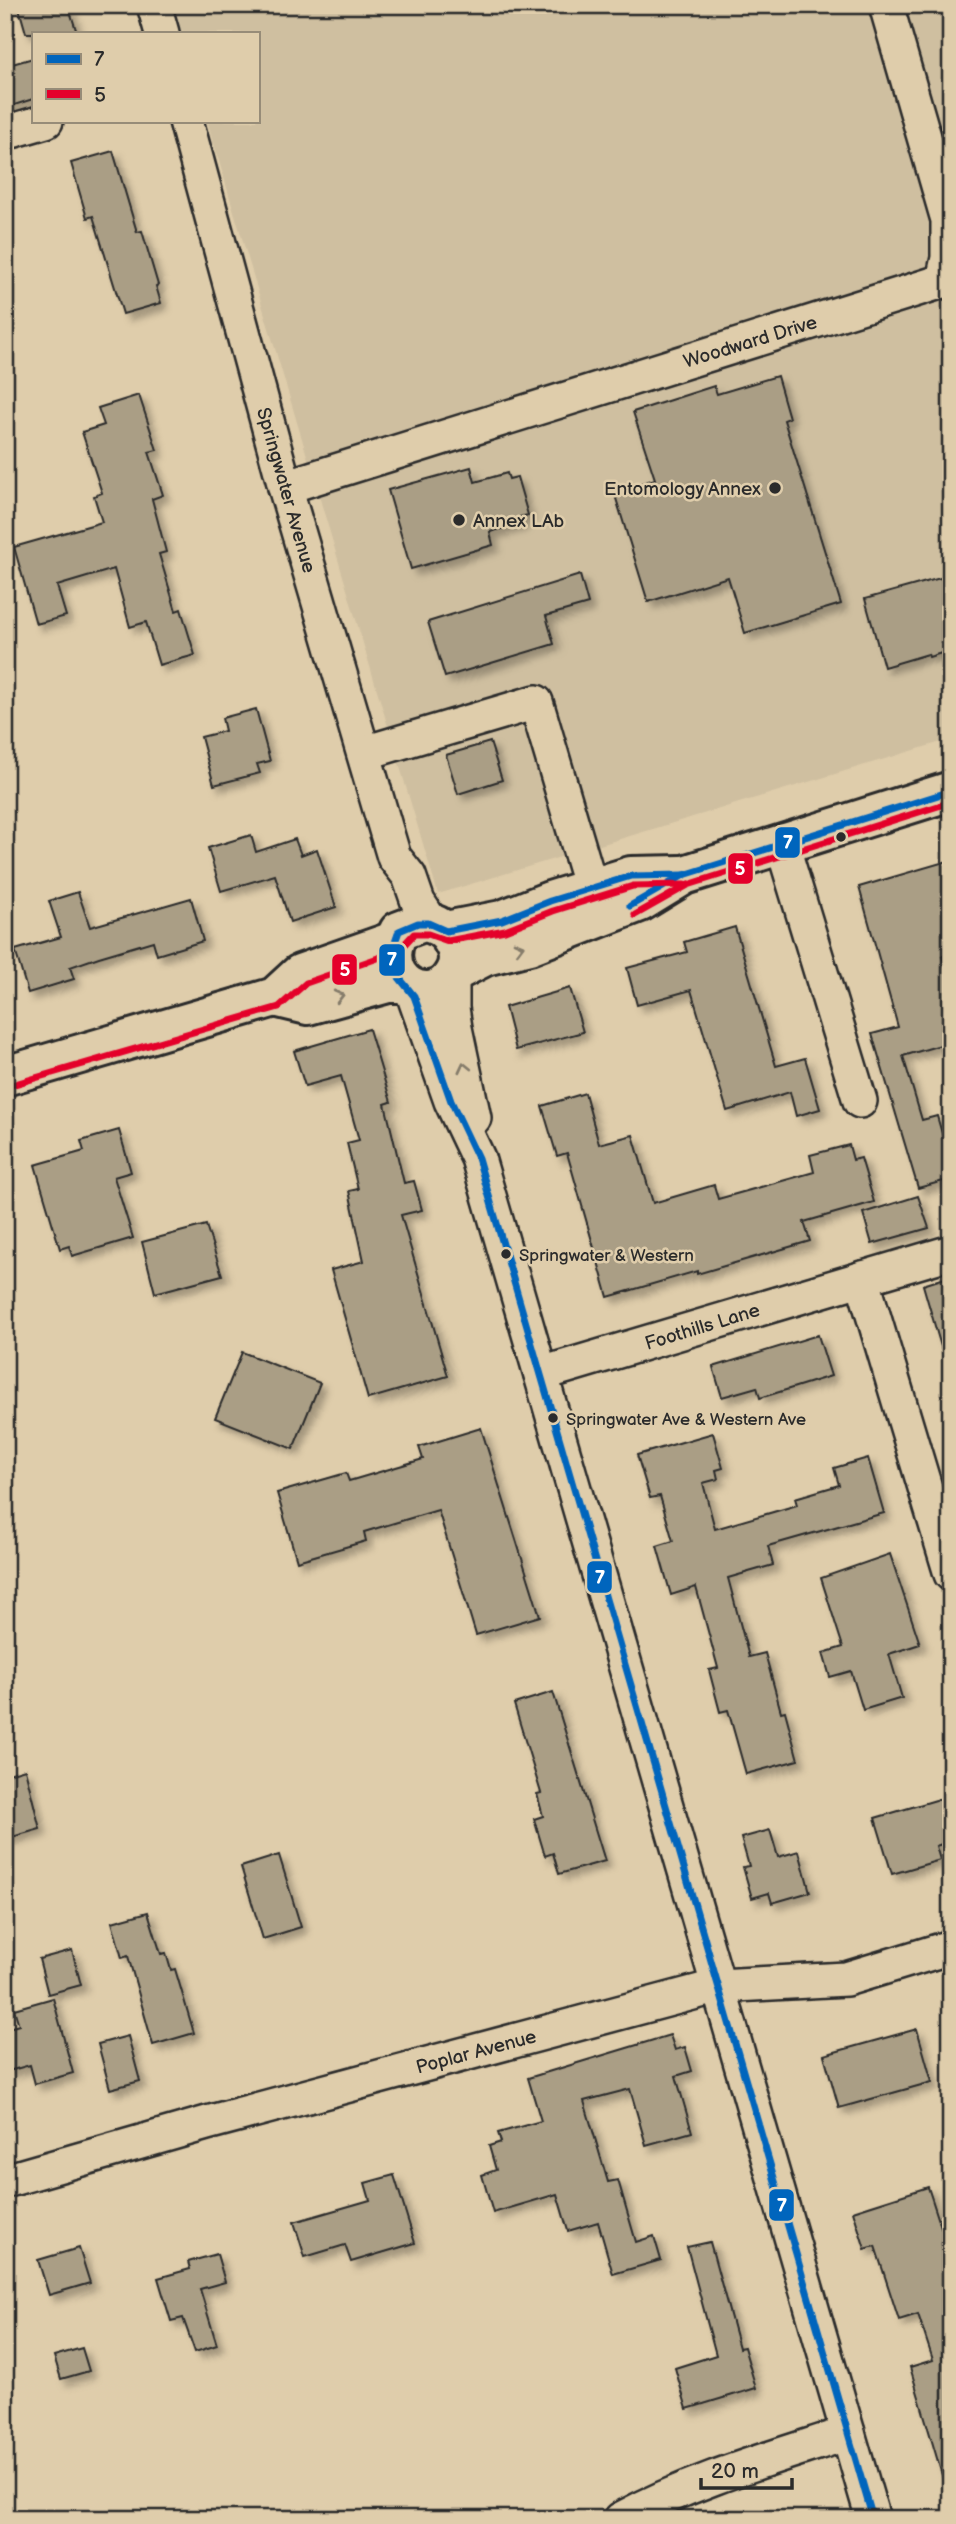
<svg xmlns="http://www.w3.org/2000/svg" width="956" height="2524" font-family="'Balsamiq Sans',sans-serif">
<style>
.built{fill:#cfbfa0}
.building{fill:#aa9e85;stroke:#2b2b2b;stroke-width:2;filter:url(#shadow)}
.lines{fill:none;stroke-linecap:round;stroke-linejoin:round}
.minor-casing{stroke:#2b2b2b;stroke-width:38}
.major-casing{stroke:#2b2b2b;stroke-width:44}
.minor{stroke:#dfcdab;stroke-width:33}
.major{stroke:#dfcdab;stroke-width:38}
.bus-1-casing{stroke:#dfcdab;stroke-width:12}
.bus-2-casing{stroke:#dfcdab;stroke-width:12}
.bus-1{stroke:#0065bd;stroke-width:7}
.bus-2{stroke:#e4002b;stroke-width:7}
.oneway{stroke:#857c6b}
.poi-dot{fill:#2b2b2b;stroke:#dfcdab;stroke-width:2.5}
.labels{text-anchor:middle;stroke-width:5;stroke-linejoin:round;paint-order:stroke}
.bus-label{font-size:17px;fill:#2b2b2b;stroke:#dfcdab;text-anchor:start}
.street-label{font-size:19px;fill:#2b2b2b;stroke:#dfcdab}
.poi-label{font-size:19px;fill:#2b2b2b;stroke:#dfcdab;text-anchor:end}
.line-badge{stroke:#dfcdab;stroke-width:2.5}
.badge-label{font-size:19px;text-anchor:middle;font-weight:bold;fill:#fff}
</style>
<defs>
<filter id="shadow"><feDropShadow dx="6" dy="6" stdDeviation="3.5" flood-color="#0004"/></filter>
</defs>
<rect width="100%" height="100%" fill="#dfcdab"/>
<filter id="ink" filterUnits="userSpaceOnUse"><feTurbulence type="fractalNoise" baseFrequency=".0143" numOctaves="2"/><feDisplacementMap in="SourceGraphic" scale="14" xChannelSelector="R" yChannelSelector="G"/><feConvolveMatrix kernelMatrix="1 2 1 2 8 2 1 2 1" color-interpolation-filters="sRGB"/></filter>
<g filter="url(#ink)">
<polygon class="built" points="172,5 951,5 951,739 438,894 207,121 257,121 257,33 181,33"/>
<g class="building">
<polygon points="18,5 68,5 77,33 26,33"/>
<polygon points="33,58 33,99 5,108 5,66"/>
<polygon points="113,151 137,232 142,231 158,285 156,286 161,303 123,314 93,216 87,218 71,163"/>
<polygon points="777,376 789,418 784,420 841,604 745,633 728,577 648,602 614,492 655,479 633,412 714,386 717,394"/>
<polygon points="139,395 157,450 149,452 163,495 152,499 166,552 159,554 176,611 181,609 195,655 159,665 146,622 130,627 114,569 57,586 66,616 36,624 14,547 102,522 94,496 102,493 82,432 104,425 98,408"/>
<polygon points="471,467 475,482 507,473 509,479 517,477 528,515 520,517 522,523 490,532 493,545 411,569 388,490"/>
<polygon points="580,575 588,604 546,616 554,644 445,677 428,622"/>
<polygon points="951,575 951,650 929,657 928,654 884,667 865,599"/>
<polygon points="256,709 270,761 257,764 260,773 214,785 201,737 225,731 222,718"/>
<polygon points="490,742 502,780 458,794 446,755"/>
<polygon points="251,835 256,852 295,839 301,855 317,849 336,907 290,922 275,875 221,891 208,848"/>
<polygon points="951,860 951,955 942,956 951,985 951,1042 903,1056 922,1120 937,1116 951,1165 951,1179 918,1188 872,1034 898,1027 859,887"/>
<polygon points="78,892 90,927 191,898 203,941 157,955 153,941 99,957 70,967 74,979 28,993 15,950 61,937 49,901"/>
<polygon points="735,927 776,1066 805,1058 820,1109 796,1116 790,1092 727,1111 691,990 637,1005 627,968 687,952 684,942"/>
<polygon points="570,988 583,1032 516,1050 505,1007"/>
<polygon points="369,1029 391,1102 385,1104 404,1183 414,1181 422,1210 401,1215 448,1376 368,1399 331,1270 364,1261 349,1191 358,1189 347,1143 359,1140 341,1076 305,1086 294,1051"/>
<polygon points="585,1093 599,1144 633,1135 653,1203 714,1185 718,1199 814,1172 810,1155 849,1145 853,1160 861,1158 874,1202 804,1222 810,1241 697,1274 697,1271 608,1297 567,1153 557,1156 542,1106"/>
<polygon points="119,1130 131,1172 114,1177 133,1238 72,1256 69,1246 60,1249 35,1165 84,1151 81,1141"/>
<polygon points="918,1196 929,1228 872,1244 863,1213"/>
<polygon points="206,1225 222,1275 155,1293 142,1242"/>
<polygon points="951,1276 951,1356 944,1357 923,1285"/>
<polygon points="818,1335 831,1376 760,1398 757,1387 722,1397 713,1367"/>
<polygon points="242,1352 320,1383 293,1449 215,1418"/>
<polygon points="481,1428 540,1616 476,1635 438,1510 364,1532 366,1541 297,1561 277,1493 346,1473 349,1481 423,1459 419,1447"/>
<polygon points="713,1433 723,1468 716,1470 718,1479 703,1483 715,1529 797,1505 795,1498 839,1485 834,1468 868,1458 884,1513 768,1546 773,1565 728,1578 749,1657 765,1653 781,1712 785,1711 798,1760 746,1774 728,1710 720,1712 709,1670 718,1668 696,1587 671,1595 657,1546 673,1541 660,1496 650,1498 637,1455"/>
<polygon points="890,1554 920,1644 889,1654 902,1698 863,1710 851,1671 830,1677 823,1653 843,1647 821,1578"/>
<polygon points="553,1692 605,1861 559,1874 553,1853 545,1856 534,1819 543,1816 537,1794 541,1793 514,1704"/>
<polygon points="25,1769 40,1829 5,1839 5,1775"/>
<polygon points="946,1797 951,1814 951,1841 936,1846 940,1860 892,1874 875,1818"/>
<polygon points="770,1830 778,1857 799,1851 810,1892 772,1903 769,1893 752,1898 743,1867 749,1866 741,1838"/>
<polygon points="279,1855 301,1927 263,1939 241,1867"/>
<polygon points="148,1912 161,1954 166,1953 171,1970 175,1969 194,2033 153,2045 128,1956 122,1958 112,1922"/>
<polygon points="72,1950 81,1985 48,1994 39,1959"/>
<polygon points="53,1998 73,2073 35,2084 30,2065 5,2072 5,2029 19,2025 14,2009"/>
<polygon points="917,2029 932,2082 839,2108 824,2055"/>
<polygon points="670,2035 675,2050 685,2047 692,2071 676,2076 692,2132 646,2145 630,2089 584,2101 608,2182 618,2180 636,2242 654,2236 661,2260 613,2274 598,2222 568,2231 557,2194 493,2213 482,2175 496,2170 489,2146 501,2142 498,2133 541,2121 528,2078"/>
<polygon points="128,2036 140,2081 110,2089 98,2044"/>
<polygon points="394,2175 415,2243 351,2262 345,2245 305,2257 294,2222 370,2200 365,2183"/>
<polygon points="928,2187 951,2258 951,2481 944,2482 910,2367 933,2360 918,2314 899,2320 875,2246 865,2249 853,2211"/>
<polygon points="710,2242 739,2348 744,2347 756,2388 687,2409 675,2368 716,2355 687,2247"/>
<polygon points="79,2248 90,2283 49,2295 38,2260"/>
<polygon points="217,2254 225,2282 200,2289 217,2345 195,2352 183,2318 171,2321 158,2278 190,2269 188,2262"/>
<polygon points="82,2348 89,2371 61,2379 54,2356"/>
</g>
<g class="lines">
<g class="minor-casing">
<g id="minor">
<polyline points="154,5 162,33"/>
<polyline points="186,121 285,487 394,857 409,876 418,902 431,922"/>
<polyline points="5,133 46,121"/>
<polyline points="285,487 943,281 948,258 948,220 886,5"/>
<polyline points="364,753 536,702 591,888"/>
<polyline points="782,844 860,1101"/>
<polyline points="452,976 452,1008 455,1028 474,1118"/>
<polyline points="408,986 414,996 451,1101 478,1158 873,2519"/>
<polyline points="862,1278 951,1574"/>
<polyline points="541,1374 951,1252"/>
<polyline points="5,2181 207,2123 719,1986 846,1979 951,1947"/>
<path d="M621 2519C693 2480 772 2458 848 2433"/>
</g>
</g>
<g class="major-casing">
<g id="major">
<path d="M423 922C436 923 447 930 453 942 459 952 460 963 454 973 433 1013 372 981 399 931Z"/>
<polyline points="446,931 502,920 550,901 631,876 682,875"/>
<polyline points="456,971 485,956 529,945 640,902 684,875 951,791"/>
<polyline points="275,997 308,1005 388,983 403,983"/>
<polyline points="5,1076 275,997 300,974 394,941"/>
</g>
</g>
<use href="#minor" class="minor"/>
<use href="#major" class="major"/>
<g class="bus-1-casing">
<g id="bus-1">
<polyline points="684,875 631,876 550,901 502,920 446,931 428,923 418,923 399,931 391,954 393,965 397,975 414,996 451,1101 478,1158 873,2519"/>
<polyline points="630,906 684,875 951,791"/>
</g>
</g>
<g class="bus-2-casing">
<g id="bus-2">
<polyline points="635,915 688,885 951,802"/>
<polyline points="8,1086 279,1007 306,983 398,951 414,934 428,934 448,941 505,930 553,911 633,886 684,885"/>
</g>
</g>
<use href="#bus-1" class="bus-1"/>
<use href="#bus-2" class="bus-2"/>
</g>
<defs><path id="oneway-chevron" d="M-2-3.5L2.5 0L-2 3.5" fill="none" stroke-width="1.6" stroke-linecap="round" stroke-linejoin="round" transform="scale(1.75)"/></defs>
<g class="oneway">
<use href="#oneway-chevron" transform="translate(519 947) rotate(-15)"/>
<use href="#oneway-chevron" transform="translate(339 996) rotate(-14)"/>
<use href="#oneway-chevron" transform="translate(464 1067) rotate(-103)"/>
</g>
</g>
<g class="poi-dot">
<circle cx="775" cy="488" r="7"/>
<circle cx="459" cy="520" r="7"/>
<circle cx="841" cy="837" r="6"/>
<circle cx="506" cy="1254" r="6"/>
<circle cx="553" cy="1418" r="6"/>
</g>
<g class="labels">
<g class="bus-label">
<text x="519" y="1261">Springwater &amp; Western</text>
<text x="566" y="1425">Springwater Ave &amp; Western Ave</text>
</g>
<g class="street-label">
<text transform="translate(750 341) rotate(-17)" y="7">Woodward Drive</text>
<text transform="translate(287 490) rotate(74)" y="7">Springwater Avenue</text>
<text transform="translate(702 1326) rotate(-17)" y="7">Foothills Lane</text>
<text transform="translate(476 2051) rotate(-15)" y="7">Poplar Avenue</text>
</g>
<g class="poi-label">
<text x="761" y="495">Entomology Annex</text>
<text x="473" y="527" text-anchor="start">Annex LAb</text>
</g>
</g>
<g class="line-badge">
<rect x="774" y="826" width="27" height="33" rx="7" fill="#0065bd"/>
<rect x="727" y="852" width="27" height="33" rx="7" fill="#e4002b"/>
<rect x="378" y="943" width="28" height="34" rx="7" fill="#0065bd"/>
<rect x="331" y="953" width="27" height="33" rx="7" fill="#e4002b"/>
<rect x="586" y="1560" width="27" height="34" rx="7" fill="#0065bd"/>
<rect x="768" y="2188" width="27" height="34" rx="7" fill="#0065bd"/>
</g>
<g class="badge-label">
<text x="788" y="849">7</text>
<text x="740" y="875">5</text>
<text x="392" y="966">7</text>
<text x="345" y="976">5</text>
<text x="600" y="1584">7</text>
<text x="782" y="2212">7</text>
</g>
<rect width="956" height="2524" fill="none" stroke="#dfcdab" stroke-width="28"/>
<rect x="14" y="14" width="928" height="2496" fill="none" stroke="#2b2b2b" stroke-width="2.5" filter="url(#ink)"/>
<rect x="32" y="32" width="228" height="91" fill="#dfcdab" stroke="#978c78" stroke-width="2"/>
<rect x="46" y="54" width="35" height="10" fill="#0065bd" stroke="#978c78" stroke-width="2"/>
<text x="94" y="66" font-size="21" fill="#2b2b2b">7</text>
<rect x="46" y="89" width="35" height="10" fill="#e4002b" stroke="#978c78" stroke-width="2"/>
<text x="94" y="102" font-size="21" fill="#2b2b2b">5</text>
<path d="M701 2478v10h91v-10" fill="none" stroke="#2b2b2b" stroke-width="3.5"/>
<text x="711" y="2478" font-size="21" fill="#2b2b2b" stroke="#dfcdab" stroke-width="5" paint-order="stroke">20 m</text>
</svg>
